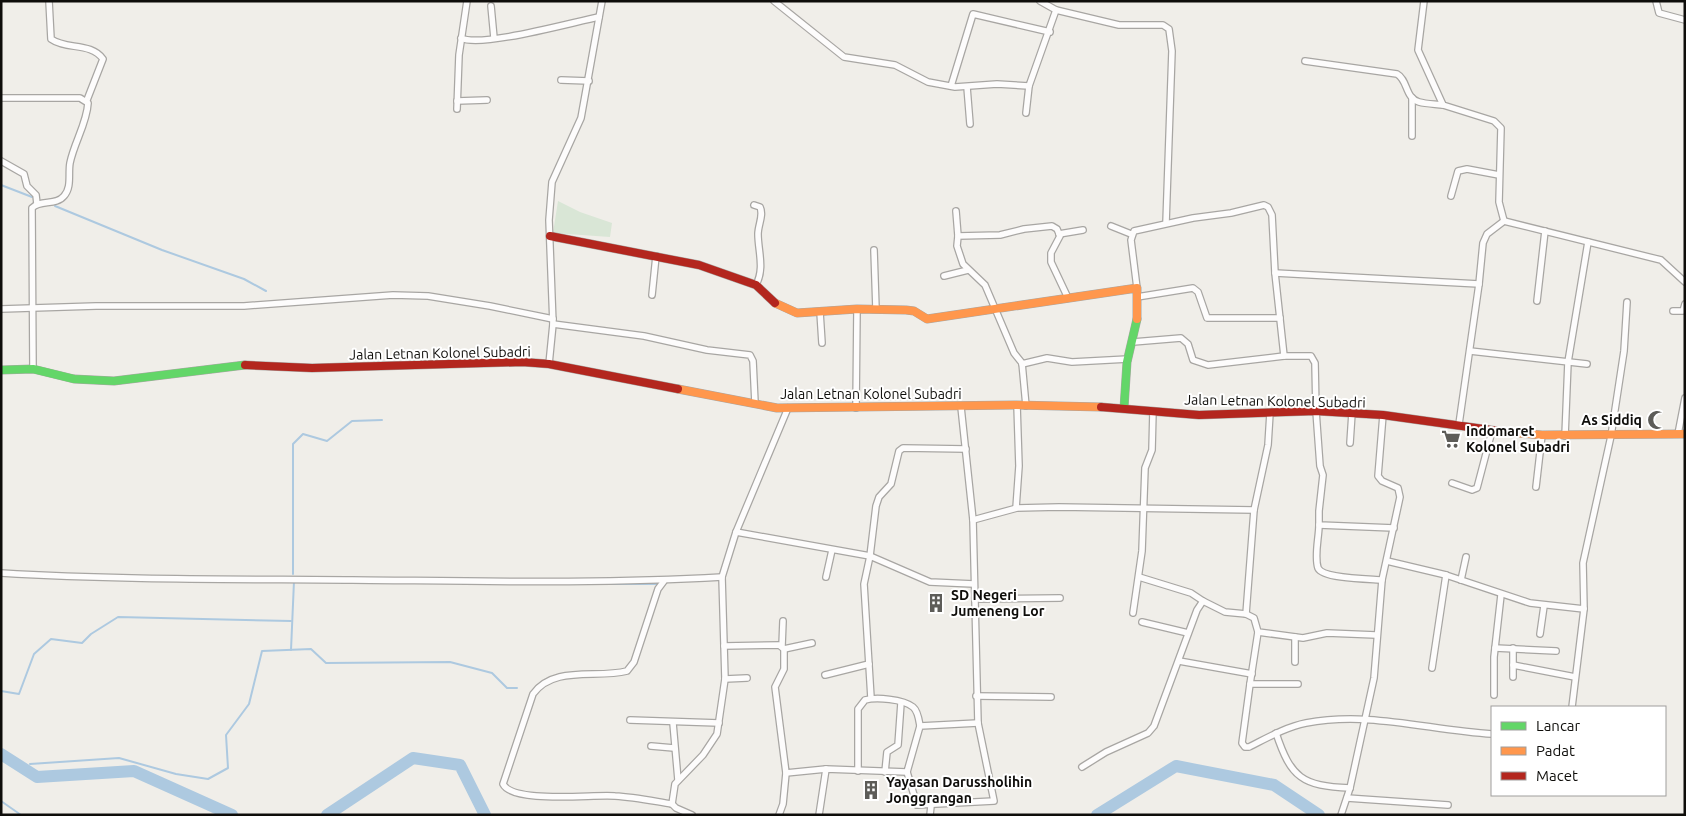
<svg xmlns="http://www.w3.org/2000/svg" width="1686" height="816" font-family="Ubuntu,sans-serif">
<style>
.green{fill:#d9e6d6}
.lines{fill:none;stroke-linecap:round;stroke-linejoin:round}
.stream{stroke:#adc9e0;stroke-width:2}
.river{stroke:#adc9e0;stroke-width:12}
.street-casing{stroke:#a8a6a3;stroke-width:8}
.fast-casing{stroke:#a8a6a3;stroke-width:9}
.slow-casing{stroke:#a8a6a3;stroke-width:9}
.jam-casing{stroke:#a8a6a3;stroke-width:9}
.street{stroke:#fdfcfc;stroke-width:5.5}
.fast{stroke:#63d668;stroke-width:8}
.slow{stroke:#ff974d;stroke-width:8}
.jam{stroke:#b3261e;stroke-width:8}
.labels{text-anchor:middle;stroke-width:4;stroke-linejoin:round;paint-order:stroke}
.street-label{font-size:14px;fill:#0e0d0a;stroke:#fff}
.poi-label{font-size:14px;font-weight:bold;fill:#0e0d0a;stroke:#fff;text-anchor:start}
</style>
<rect width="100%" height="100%" fill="#f0eee9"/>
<polygon class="green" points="558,201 580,212 612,223 610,237 553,233"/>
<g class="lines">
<g class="stream">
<polyline points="1,185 32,197"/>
<polyline points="55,206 162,250 244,279 266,291"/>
<polyline points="293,574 293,444 303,434 327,441 352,421 382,420"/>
<polyline points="601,584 657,584"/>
<polyline points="291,650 294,581"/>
<polyline points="1,691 19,694 34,654 51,639 82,643 91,634 118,617 291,621"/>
<polyline points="30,764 119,758 176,774 208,779 228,768 226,735 249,704 262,651 311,649 326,663 450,662 492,673 507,688 517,688"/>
<polyline points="1,801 21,815"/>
</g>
<g class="river">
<polyline points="1,754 37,777 134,771 232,815"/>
<polyline points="327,815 413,758 460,765 485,815"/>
<polyline points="1097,815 1176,766 1274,785 1319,815"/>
</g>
<g class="street-casing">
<g id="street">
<path d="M49 1 51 39C66 50 91 42 103 59L87 100"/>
<polyline points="774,1 844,57 895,65 928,82 955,87 997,84 1029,86 1056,10 1040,1"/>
<polyline points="1424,1 1418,50 1443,105 1494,121 1501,128 1499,202 1504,221"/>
<polyline points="1656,1 1659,13 1685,20"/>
<polyline points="491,6 494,38"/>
<polyline points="1056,10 1119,25 1163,25 1169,29 1172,51 1166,223"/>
<path d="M461 38C481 48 573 22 599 17"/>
<path d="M1305 61 1397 74C1408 80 1405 98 1419 102 1426 104 1435 104 1443 105"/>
<polyline points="561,80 589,81"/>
<polyline points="951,86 973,14 1050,32"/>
<polyline points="967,87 970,124"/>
<path d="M1 98H80L88 103C87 123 74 143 70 163 68 174 72 187 64 196 56 206 40 199 32 208L33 369"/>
<polyline points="1412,98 1412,136"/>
<polyline points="457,101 487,100"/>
<polyline points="457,109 459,55 467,1"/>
<polyline points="1026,113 1029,86"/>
<polyline points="1,161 24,174 27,186 36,195 37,204"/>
<polyline points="1451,196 1458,171 1467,169 1499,175"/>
<path d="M754 205 760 207C764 215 758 225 758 234 758 251 765 268 756 285"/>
<polyline points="956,211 958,236"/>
<polyline points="1504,221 1661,260 1685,282"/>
<polyline points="1111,226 1131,234"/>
<polyline points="1059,234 1083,230"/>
<polyline points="874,250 876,309"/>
<polyline points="1275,273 1479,284"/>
<polyline points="944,276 968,270"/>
<polyline points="1137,288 1131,240 1134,231 1193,218 1231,213 1264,205 1268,207 1272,215 1275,273 1284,356 1311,356 1315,363 1316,411 1320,466 1323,475 1319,511 1319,525 1394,528"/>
<polyline points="652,295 656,256"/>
<polyline points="1137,297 1193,288 1198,292 1207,318 1280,318"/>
<polyline points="1537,301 1545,231"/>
<polyline points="1,309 96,306 244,306 393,295 428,296 490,306 553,319"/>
<polyline points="1673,311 1683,311 1685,304"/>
<polyline points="820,312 822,343"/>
<polyline points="553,324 644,336 707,350 750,355 753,361 755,403"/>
<polyline points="1133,342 1181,338 1188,344 1193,360 1208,365 1284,356"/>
<polyline points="1470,351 1587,364"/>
<polyline points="549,364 553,324 549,220 552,182 581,118 602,1"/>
<polyline points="1022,364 1047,358 1072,362 1128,359"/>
<polyline points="1026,406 1022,363 1014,353 985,285 963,264 957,246 958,236 1000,235 1024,229 1052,226 1057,229 1060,236 1051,253 1051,262 1068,298"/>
<polyline points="856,408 857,309"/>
<polyline points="1459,424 1479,284 1483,243 1487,234 1504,221"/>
<polyline points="1678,434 1685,398"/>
<polyline points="1565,436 1568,362 1588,242"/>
<polyline points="1350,443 1352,413"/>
<polyline points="1452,483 1472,490 1477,488 1492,431"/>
<polyline points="1536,487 1542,435"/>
<polyline points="1016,508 1019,466 1017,405"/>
<polyline points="973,520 1017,508 1059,507 1254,510 1268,445 1270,413"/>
<path d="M1319 525C1319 537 1314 556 1318 568 1323 579 1370 579 1382 580"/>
<polyline points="736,532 870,556 930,582 974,584"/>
<polyline points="1387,561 1446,575 1530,603 1584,609 1583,563 1611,436 1624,351 1627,302"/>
<path d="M1 573C118 580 235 579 352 580 476 581 599 584 722 577"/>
<polyline points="826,577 832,550"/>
<polyline points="1139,577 1191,593 1203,601"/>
<polyline points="1461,580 1466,557"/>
<path d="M664 581 658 589 634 662 627 671C596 679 554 665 533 694L503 784C513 804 594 794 615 796 634 797 653 801 672 804L676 808 692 815"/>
<polyline points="975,599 1060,598"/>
<polyline points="1133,613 1142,551 1145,468 1152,450 1153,411"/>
<polyline points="1246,614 1254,510"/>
<polyline points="1142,622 1188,633"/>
<polyline points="1258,632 1250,684 1298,684"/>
<polyline points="1540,634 1544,606"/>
<polyline points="724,646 779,645 784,649 784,669 775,687 786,773 826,769 907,772 920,726 978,723"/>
<polyline points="782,646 783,621"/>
<polyline points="1495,648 1556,651"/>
<polyline points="784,649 812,643"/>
<polyline points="1179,661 1252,674"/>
<polyline points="1295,662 1295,637"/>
<polyline points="1513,665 1575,677"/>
<polyline points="1432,668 1446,575"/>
<polyline points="825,675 869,664"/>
<polyline points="1513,677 1513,648"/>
<polyline points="725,679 747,678"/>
<path d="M1250 684 1242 743 1245 747H1249C1267 738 1286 727 1306 723 1370 711 1428 730 1492 734"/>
<polyline points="1494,695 1494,657 1501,595"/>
<polyline points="976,696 1051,697"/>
<polyline points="871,698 864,584 870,556 876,506 879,497 891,484 899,451 903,448 966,449"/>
<polyline points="1572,707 1584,609"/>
<polyline points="630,720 719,723"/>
<polyline points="673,723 678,780"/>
<path d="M1276 733C1291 778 1302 786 1350 788"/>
<polyline points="651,746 674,748"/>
<polyline points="1082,767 1106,752 1148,733 1154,726 1197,610 1203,601 1225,612 1246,614 1254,618 1258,632 1303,638 1327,633 1376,635"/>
<path d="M858 771V709L865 700C876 697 903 699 913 707 918 711 919 720 920 726"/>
<polyline points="885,772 887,752 898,745 901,703"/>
<polyline points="907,772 917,805 994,801 978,723 973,520 961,407"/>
<polyline points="1347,798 1448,805"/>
<polyline points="672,804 675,784 703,755 717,734 725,679 722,577 736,532 788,408"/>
<polyline points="779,815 783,804 786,773"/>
<polyline points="819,815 826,769"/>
<polyline points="930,815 931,806"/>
<polyline points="1341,815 1350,788 1374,678 1382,580 1400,497 1398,488 1382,481 1378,476 1383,415"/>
</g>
</g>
<g class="fast-casing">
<g id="fast">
<polyline points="1,370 33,369 74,379 114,381 245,365"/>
<polyline points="1124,408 1127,362 1137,319"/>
</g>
</g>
<g class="slow-casing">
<g id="slow">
<polyline points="775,303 797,313 857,309 906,310 914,311 927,319 1137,288 1137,319"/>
<polyline points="678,389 777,408 1015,405 1101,407"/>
<polyline points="1505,432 1542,435 1685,434"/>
</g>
</g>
<g class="jam-casing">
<g id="jam">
<polyline points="550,236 699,265 756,285 775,303"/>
<polyline points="245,365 312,368 522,362 549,364 678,389"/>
<polyline points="1101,407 1199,415 1316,411 1383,415 1505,432"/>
</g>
</g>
<use href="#street" class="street"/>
<use href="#fast" class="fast"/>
<use href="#slow" class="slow"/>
<use href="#jam" class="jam"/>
</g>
<defs>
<g id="mosque-bare" transform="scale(1.5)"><path d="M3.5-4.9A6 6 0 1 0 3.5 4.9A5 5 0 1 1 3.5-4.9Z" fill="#5d5c58" stroke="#fff" stroke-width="2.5" paint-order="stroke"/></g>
<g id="supermarket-bare" transform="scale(1.5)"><path d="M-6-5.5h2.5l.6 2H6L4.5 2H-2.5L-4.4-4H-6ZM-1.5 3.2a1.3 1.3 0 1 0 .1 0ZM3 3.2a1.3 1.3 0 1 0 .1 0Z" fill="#5d5c58" stroke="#fff" stroke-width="2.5" paint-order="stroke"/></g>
<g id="building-bare" transform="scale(1.5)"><path d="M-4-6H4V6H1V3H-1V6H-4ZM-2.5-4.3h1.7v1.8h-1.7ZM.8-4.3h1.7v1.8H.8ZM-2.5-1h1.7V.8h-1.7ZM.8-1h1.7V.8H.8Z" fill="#5d5c58" stroke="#fff" stroke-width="2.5" paint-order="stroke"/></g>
</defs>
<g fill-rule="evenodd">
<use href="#mosque-bare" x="1657" y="420"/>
<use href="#supermarket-bare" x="1451" y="439"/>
<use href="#building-bare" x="936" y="603"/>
<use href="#building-bare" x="871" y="790"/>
</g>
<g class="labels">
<g class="street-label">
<text transform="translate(440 353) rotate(-1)" y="5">Jalan Letnan Kolonel Subadri</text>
<text x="871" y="399">Jalan Letnan Kolonel Subadri</text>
<text transform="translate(1275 401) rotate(1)" y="5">Jalan Letnan Kolonel Subadri</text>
</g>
<g class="poi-label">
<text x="1642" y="425" text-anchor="end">As Siddiq</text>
<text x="1466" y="436">Indomaret<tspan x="1466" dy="16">Kolonel Subadri</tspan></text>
<text x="951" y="600">SD Negeri<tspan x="951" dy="16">Jumeneng Lor</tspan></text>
<text x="886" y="787">Yayasan Darussholihin<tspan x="886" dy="16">Jonggrangan</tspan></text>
</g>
</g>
<rect width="1686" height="816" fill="none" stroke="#0e0d0a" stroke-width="5"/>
<rect x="1491" y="706" width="175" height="90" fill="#ffffff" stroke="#9f9e9d"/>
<rect x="1501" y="722" width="25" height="8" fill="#63d668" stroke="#9f9e9d"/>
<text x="1536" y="731" font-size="15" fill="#0e0d0a">Lancar</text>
<rect x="1501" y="747" width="25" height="8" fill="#ff974d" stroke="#9f9e9d"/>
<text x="1536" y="756" font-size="15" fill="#0e0d0a">Padat</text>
<rect x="1501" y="772" width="25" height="8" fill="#b3261e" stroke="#9f9e9d"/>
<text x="1536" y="781" font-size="15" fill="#0e0d0a">Macet</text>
</svg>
